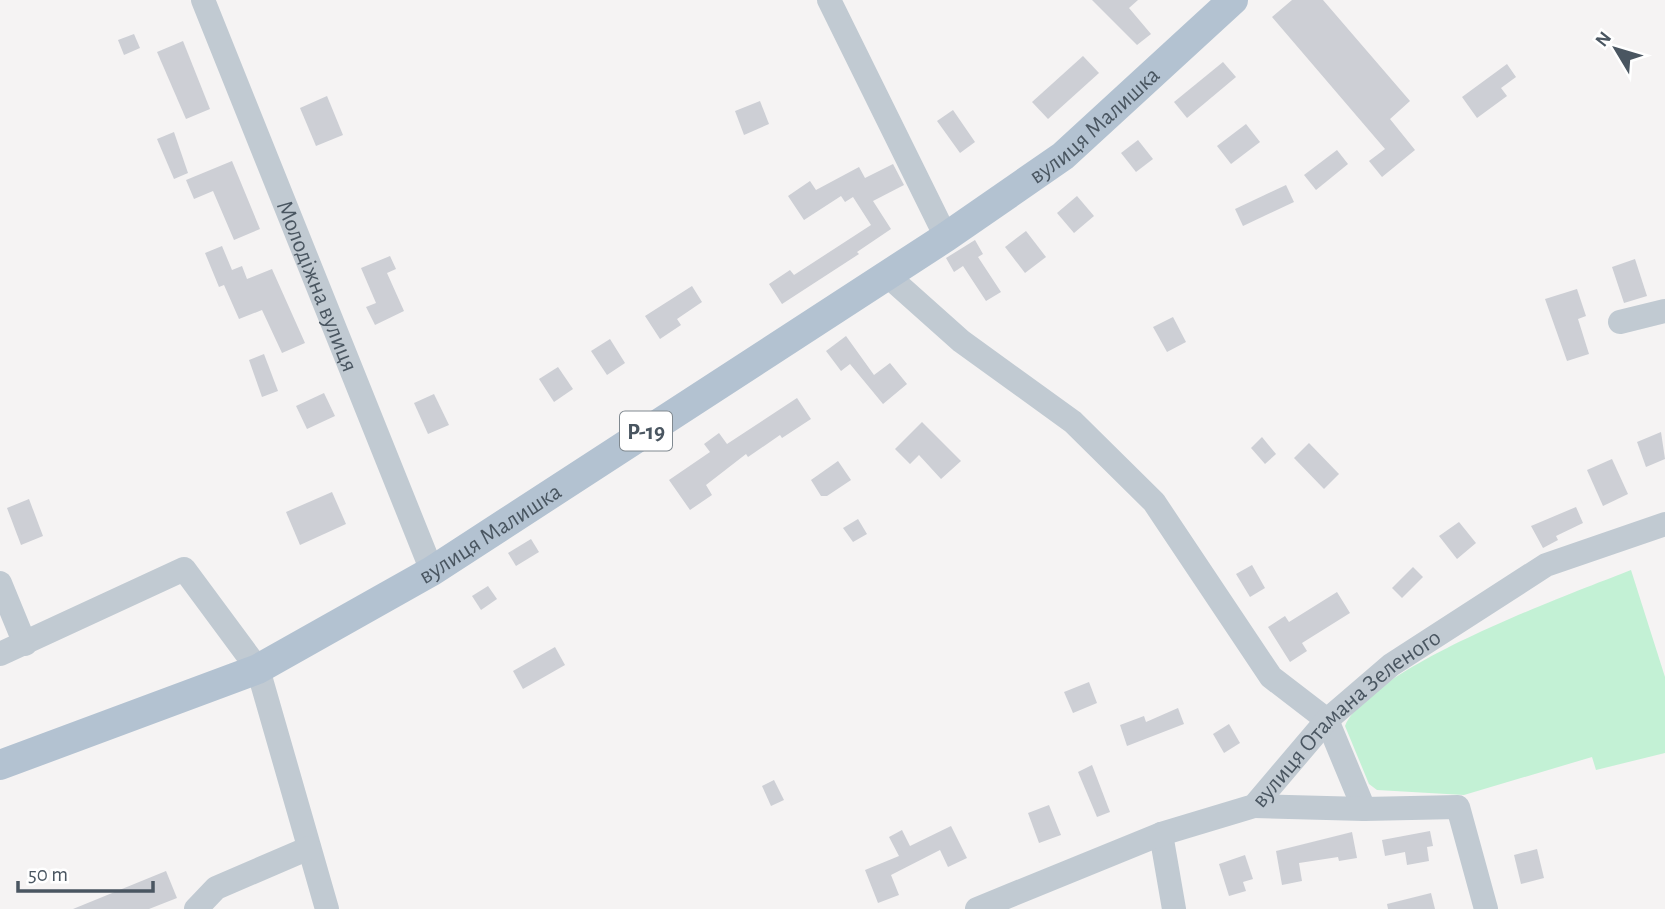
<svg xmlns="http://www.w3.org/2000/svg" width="1665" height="909" font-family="'Alegreya Sans',sans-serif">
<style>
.green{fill:#c3f1d5}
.building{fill:#cdcfd5}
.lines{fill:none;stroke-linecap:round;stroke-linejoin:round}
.minor{stroke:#c1cad2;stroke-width:24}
.major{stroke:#b3c2d1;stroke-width:30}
.labels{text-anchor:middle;stroke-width:6;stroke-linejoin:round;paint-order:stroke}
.shield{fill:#fff;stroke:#808990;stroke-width:2}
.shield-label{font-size:23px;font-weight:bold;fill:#4a5661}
.street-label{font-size:24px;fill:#4a5661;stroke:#fff}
</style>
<rect width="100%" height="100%" fill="#f5f3f3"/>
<path class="green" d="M1631 570 1665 677V753L1596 770 1592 757 1464 795 1377 790 1369 784 1345 726C1371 666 1568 595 1631 570Z"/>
<g class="building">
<polygon points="1092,0 1138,0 1129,8 1151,34 1137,45"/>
<polygon points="1292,0 1323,0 1410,101 1390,119 1415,150 1382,177 1369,161 1385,149 1272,17"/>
<polygon points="134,34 140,48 124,55 118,40"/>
<polygon points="183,41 210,109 186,119 157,52"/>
<polygon points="1083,56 1099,73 1048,119 1032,102"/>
<polygon points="1223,62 1236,77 1187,118 1174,102"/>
<polygon points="1507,64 1516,77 1501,88 1507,96 1477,118 1462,97"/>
<polygon points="327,96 343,135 316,146 300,108"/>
<polygon points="760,101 769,124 744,135 735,111"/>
<polygon points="953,110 975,142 960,153 937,121"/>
<polygon points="1246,124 1260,142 1231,164 1217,146"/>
<polygon points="174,132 188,173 174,179 157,139"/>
<polygon points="1138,140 1153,159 1136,172 1121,153"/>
<polygon points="1337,150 1348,164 1316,190 1304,175"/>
<polygon points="232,161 260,229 234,240 213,191 194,199 186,180"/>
<polygon points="893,164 904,185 873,201 891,229 857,252 859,254 782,304 769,284 790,270 794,275 871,225 853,197 845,202 841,196 804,220 788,196 810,181 816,190 859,167 865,178"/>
<polygon points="1286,185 1294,202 1243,226 1235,209"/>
<polygon points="1077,196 1094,216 1074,233 1057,213"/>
<polygon points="1026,231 1046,257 1025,273 1005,247"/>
<polygon points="975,240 983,254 978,257 1001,292 986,301 963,266 954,272 946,258"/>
<polygon points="222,246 232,270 242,266 247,279 272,269 305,343 282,353 262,310 239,319 224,285 219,287 205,253"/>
<polygon points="390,256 396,269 387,273 404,311 375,325 366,307 376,303 361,268"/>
<polygon points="1635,259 1647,296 1624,303 1612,267"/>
<polygon points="692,286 702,302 677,319 681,325 660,339 645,316"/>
<polygon points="1577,289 1586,316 1578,319 1589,354 1567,361 1545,299"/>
<polygon points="1173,317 1186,342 1167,352 1153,327"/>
<polygon points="846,336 874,375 890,363 907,384 883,404 850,364 841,371 826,351"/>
<polygon points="610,339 625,363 607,375 591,351"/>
<polygon points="264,354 278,391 262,397 249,360"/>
<polygon points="558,367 573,389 554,402 539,379"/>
<polygon points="324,393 335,416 307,429 296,406"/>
<polygon points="434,394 449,425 428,434 414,403"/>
<polygon points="797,398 811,419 782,438 780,435 748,457 746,454 706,485 712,495 690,510 669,480 710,452 704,444 719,433 727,444"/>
<polygon points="922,422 961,461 941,479 919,455 910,464 895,449"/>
<polygon points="1661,432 1665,459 1646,467 1637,442"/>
<polygon points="1262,437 1276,454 1265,464 1251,448"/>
<polygon points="1309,443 1339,474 1324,489 1294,458"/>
<polygon points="1612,459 1628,494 1603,506 1587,470"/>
<polygon points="838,461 851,480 827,496 821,496 811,480"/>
<polygon points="332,492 346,524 300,545 286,512"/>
<polygon points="29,499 43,536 21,545 7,508"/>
<polygon points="1576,507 1583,523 1556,536 1558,540 1543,548 1531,526"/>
<polygon points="858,519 867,534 853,542 843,528"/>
<polygon points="1459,522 1476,543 1457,559 1439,536"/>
<polygon points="531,539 539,552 516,566 508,553"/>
<polygon points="1252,565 1265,588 1250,597 1236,574"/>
<polygon points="1413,567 1423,577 1402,598 1392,588"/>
<polygon points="488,586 497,599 481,610 472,596"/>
<polygon points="1337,592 1350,613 1302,643 1307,651 1290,662 1268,627 1285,616 1289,622"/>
<polygon points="555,647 565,665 523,689 513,671"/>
<polygon points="1089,682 1097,703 1073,713 1064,692"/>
<polygon points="1178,708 1184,724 1127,746 1120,725 1144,716 1146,722"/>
<polygon points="1229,724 1240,743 1224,753 1213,734"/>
<polygon points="1092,765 1110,812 1097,817 1078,772"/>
<polygon points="774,780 784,800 771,806 762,786"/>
<polygon points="1049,805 1061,835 1039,843 1028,813"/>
<polygon points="951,826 967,858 948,867 940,850 891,875 899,895 878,903 865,870 899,856 889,837 902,830 910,846"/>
<polygon points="1430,831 1433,846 1427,847 1429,861 1407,865 1405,852 1385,856 1382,840"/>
<polygon points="1352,832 1357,858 1339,861 1338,857 1299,863 1302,881 1282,885 1276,851"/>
<polygon points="1537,849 1544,878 1521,884 1514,855"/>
<polygon points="1245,855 1253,879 1243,882 1246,891 1229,896 1219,864"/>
<polygon points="166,871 177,898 149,909 73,909"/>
<polygon points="1431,893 1435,909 1388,909 1387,904"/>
</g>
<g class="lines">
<g class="minor">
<path id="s1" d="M203 0 432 571"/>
<polyline points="829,0 946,237"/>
<polyline points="887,275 961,341 1073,422 1154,502 1271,677 1327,720 1364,809"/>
<polyline points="1620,322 1665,311"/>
<polyline points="0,583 25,644"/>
<polyline points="0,654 184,569 258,669 327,909"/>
<polyline points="1254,806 1364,809 1458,807 1486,909"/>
<polyline points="1161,834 1174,909"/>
<polyline points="196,909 216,888 309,848"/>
<path id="s2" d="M977 909 1161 834 1254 806 1327 720 1391 665 1546 565 1665 524"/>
</g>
<path class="major" id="s3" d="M0 765 258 669 432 571 946 237 1063 156 1233 0"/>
</g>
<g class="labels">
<rect class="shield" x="620" y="411.5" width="52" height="39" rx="5"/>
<g class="shield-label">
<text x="646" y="439">Р-19</text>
</g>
<g class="street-label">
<text dy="8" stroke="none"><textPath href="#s3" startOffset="1274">вулиця Малишка</textPath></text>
<text dy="8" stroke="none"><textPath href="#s1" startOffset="308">Молодіжна вулиця</textPath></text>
<text dy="8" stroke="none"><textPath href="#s3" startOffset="544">вулиця Малишка</textPath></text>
<text dy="8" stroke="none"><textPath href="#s2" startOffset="424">вулиця Отамана Зеленого</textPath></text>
</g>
</g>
<g transform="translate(1616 49) rotate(308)" stroke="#ffffff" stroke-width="5" paint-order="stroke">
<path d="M0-5L12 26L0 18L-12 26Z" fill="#4a5661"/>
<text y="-10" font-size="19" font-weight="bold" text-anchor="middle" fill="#4a5661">N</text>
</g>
<path d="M18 881v10h135v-10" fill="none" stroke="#4a5661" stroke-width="3.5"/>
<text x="28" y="881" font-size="21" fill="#4a5661" stroke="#ffffff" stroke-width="5" paint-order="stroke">50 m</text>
</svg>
